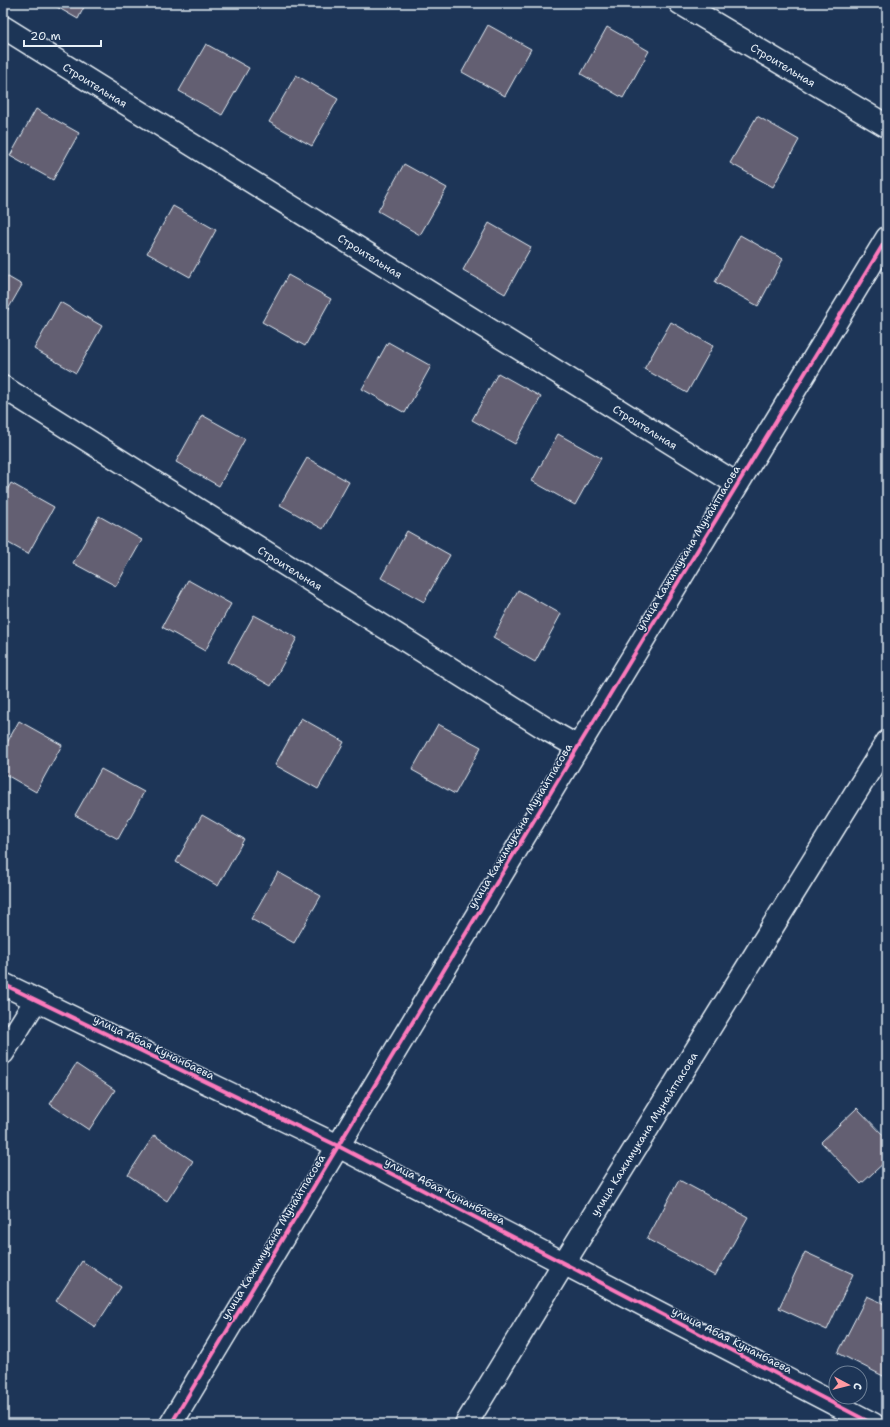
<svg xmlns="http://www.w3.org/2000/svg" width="890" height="1427" font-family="'Shantell Sans',sans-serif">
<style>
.building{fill:#645f72;stroke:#e8f1f8}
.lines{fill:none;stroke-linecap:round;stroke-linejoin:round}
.street-casing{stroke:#e8f1f8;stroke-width:25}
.secondary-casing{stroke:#e8f1f8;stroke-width:25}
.street{stroke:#1d3557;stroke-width:22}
.secondary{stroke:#1d3557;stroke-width:22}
.cycleway-casing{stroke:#1d3557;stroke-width:6}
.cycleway{stroke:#fd7abc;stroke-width:4}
.labels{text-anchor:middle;stroke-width:3;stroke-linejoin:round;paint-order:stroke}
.street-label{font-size:11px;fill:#e8f1f8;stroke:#1d3557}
</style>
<rect width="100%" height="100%" fill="#1d3557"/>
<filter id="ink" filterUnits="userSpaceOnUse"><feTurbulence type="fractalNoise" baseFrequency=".025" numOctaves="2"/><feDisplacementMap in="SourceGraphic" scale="8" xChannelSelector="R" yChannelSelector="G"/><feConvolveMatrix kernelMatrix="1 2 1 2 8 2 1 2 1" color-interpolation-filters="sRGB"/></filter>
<g filter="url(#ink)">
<g class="building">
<polygon points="50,3 86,3 78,19"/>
<polygon points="488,25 531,49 505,96 462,72"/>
<polygon points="607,27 649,51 623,98 581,74"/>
<polygon points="206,44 249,68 222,115 179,91"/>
<polygon points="296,75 338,99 312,146 269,122"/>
<polygon points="36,109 79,133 53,180 10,156"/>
<polygon points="757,116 799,140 773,187 730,163"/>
<polygon points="404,164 447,188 420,235 378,211"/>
<polygon points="173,206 216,230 190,277 147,253"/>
<polygon points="489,223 531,247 505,294 463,270"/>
<polygon points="740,235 783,259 758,306 715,282"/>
<polygon points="3,274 22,285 3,318"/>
<polygon points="288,275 331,299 305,346 262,322"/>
<polygon points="60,302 102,326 76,373 34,349"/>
<polygon points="671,322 713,346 687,393 644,369"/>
<polygon points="388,342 431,366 405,413 362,389"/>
<polygon points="498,373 541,397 515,444 472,420"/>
<polygon points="202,415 245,439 219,486 176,462"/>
<polygon points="558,434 601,458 575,505 532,481"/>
<polygon points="307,458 349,482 323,529 280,505"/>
<polygon points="11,483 54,507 28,554 3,540 3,497"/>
<polygon points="99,516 142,540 116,586 73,563"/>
<polygon points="407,531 450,555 424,602 381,578"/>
<polygon points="188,580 231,604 205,651 162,627"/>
<polygon points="518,590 561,614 535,662 493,638"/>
<polygon points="254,615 297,638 271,686 228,662"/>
<polygon points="301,718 344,742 318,789 275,765"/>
<polygon points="19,721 62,745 36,792 3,773 3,750"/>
<polygon points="438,724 481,747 455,794 412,770"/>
<polygon points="101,769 144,792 118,839 75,815"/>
<polygon points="202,815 244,839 218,886 176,862"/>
<polygon points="278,872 321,896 294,943 251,919"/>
<polygon points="76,1064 115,1090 89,1130 50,1104"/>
<polygon points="857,1108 887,1139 887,1160 861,1184 821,1142"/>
<polygon points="154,1135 193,1161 167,1201 128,1175"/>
<polygon points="679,1180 748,1217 715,1276 647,1239"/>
<polygon points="805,1252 853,1274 827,1330 779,1308"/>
<polygon points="82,1261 121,1287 95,1327 56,1301"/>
<polygon points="867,1296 887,1305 887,1378 838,1353"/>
</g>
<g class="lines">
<g class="street-casing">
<g id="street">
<polyline points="680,3 887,126"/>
<polyline points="3,27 737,484"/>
<polyline points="3,387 548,730 578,747"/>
<polyline points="3,1053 36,1000"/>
<polyline points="171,1424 578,747 887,238"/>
<polyline points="466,1424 564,1263 887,742"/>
</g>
</g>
<g class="secondary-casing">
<polyline id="secondary" points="3,984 338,1146 873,1424"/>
</g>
<use href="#street" class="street"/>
<use href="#secondary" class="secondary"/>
<g class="cycleway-casing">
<g id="cycleway">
<polyline points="3,984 338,1146 873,1424"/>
<polyline points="171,1424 578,747 887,238"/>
</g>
</g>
<use href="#cycleway" class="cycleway"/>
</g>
</g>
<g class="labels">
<g class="street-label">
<text transform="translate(783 65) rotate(31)" y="4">Строительная</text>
<text transform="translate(95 85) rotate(32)" y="4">Строительная</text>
<text transform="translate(370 256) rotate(32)" y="4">Строительная</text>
<text transform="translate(645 427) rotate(32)" y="4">Строительная</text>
<text transform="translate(688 548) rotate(-59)" y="4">улица Кажимукана Мунайтпасова</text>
<text transform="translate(290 568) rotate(32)" y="4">Строительная</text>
<text transform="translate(520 826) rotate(-59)" y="4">улица Кажимукана Мунайтпасова</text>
<text transform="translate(154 1047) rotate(26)" y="4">улица Абая Кунанбаева</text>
<text transform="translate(644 1134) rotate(-58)" y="4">улица Кажимукана Мунайтпасова</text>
<text transform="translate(445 1191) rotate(27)" y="4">улица Абая Кунанбаева</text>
<text transform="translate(273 1237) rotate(-59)" y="4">улица Кажимукана Мунайтпасова</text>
<text transform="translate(732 1340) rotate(27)" y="4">улица Абая Кунанбаева</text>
</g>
</g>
<rect width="890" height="1427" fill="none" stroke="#1d3557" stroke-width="16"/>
<rect x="8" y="8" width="874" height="1411" fill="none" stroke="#e8f1f8" stroke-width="1.5" filter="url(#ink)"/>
<g transform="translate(848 1385) rotate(97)"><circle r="19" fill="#1d3557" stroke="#6e8097"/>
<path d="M0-3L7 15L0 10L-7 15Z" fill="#ff9aa2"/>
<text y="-6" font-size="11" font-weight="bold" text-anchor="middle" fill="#e8f1f8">С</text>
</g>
<path d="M24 40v6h77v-6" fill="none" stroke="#e8f1f8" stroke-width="2"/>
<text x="30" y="40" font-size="12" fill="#e8f1f8" stroke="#1d3557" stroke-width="3" paint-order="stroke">20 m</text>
</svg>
